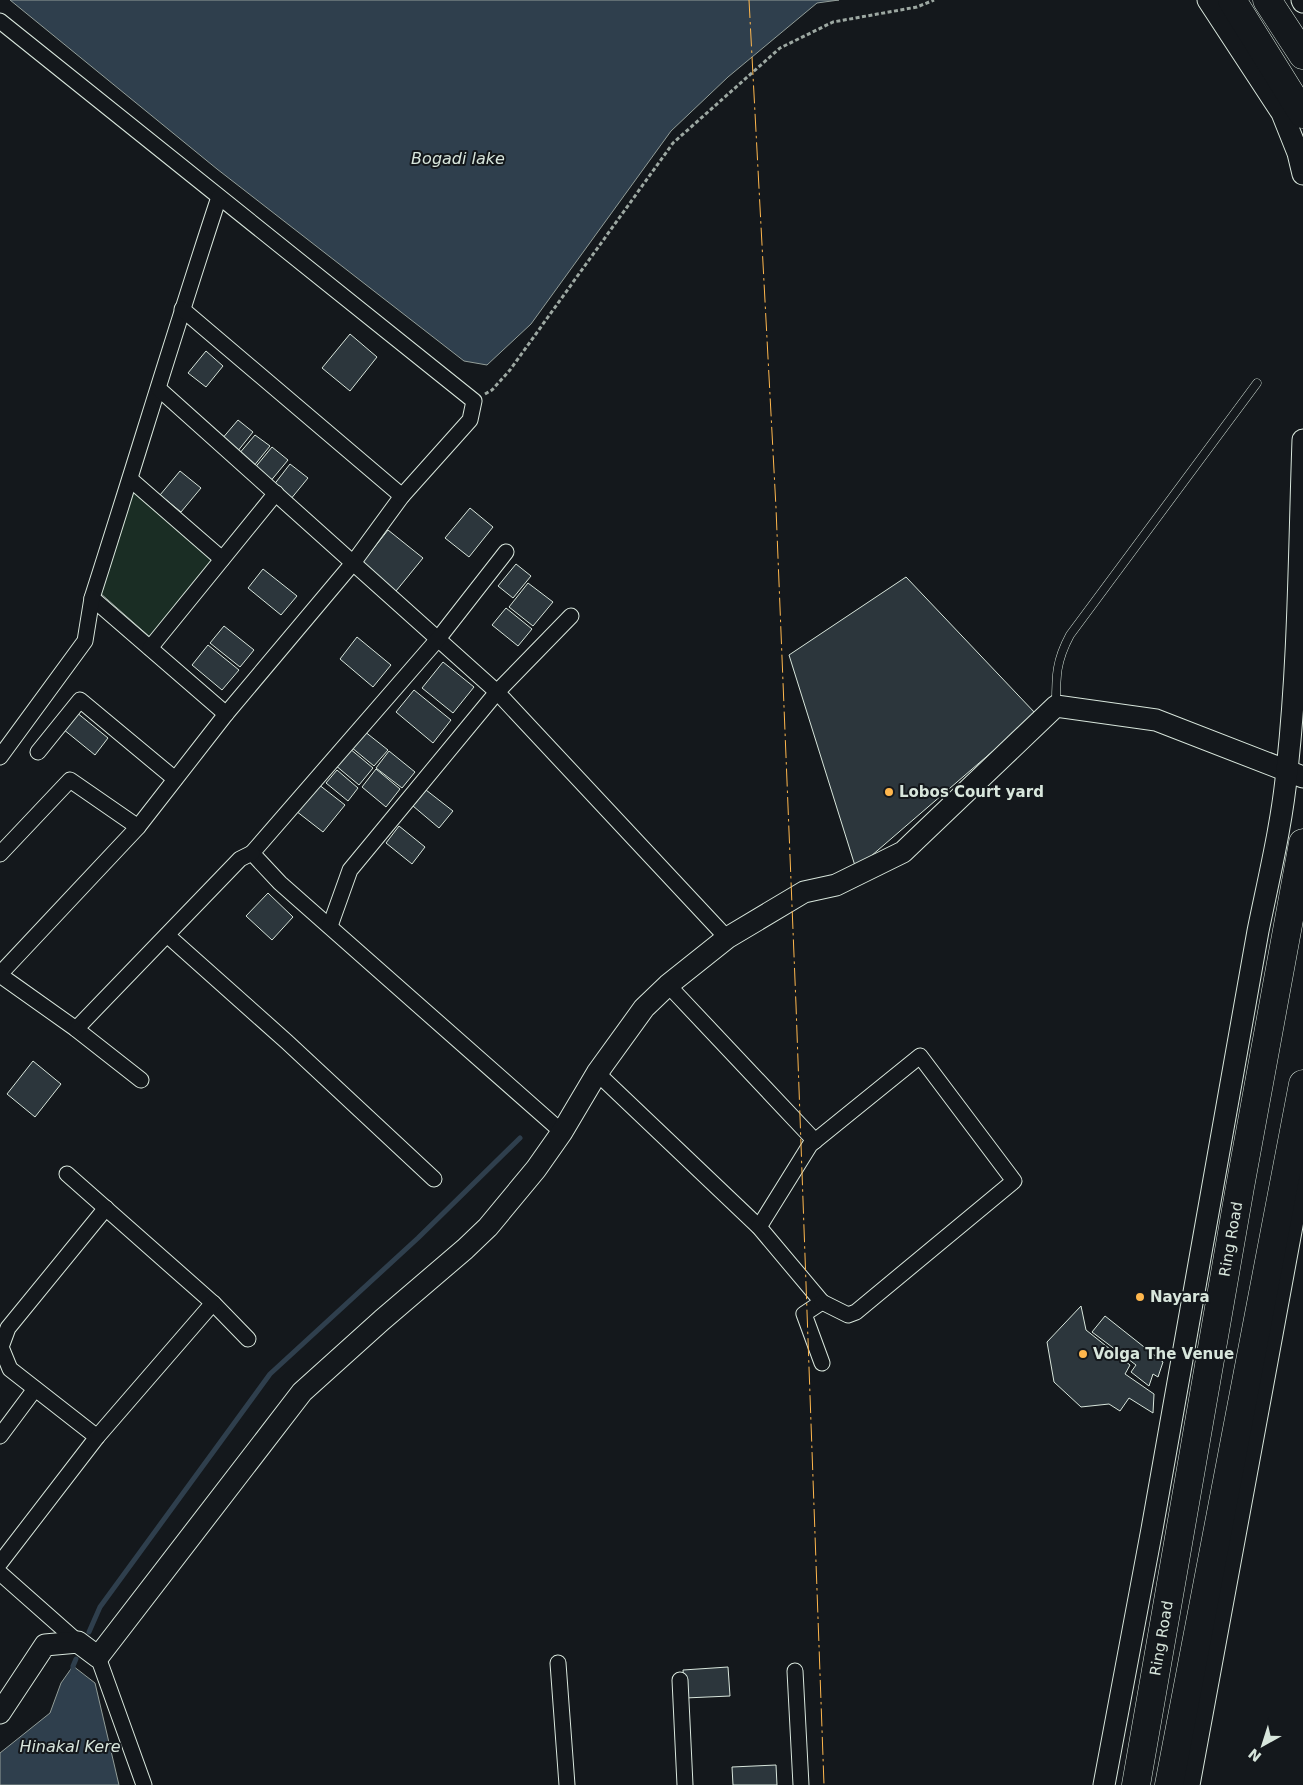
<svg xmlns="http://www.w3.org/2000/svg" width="1303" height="1785" font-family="'DejaVu Sans',sans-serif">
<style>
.green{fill:#1a2d24;stroke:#939e99}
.water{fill:#2f3f4d;stroke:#939e99}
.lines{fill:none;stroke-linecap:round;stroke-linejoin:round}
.stream{stroke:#2f3f4d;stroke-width:5}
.building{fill:#2c363c;stroke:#d8e6dc}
.lane-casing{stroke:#d8e6dc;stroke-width:9}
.street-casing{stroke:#d8e6dc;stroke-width:17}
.secondary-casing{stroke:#d8e6dc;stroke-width:23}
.highway-casing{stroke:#d8e6dc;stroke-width:29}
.path{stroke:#9da8a2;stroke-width:3;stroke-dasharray:4 2.5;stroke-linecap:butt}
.lane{stroke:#14181c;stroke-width:8}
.street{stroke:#14181c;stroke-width:15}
.secondary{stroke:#14181c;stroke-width:21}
.highway{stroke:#14181c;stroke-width:28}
.power{stroke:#ffb74d;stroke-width:1;stroke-dasharray:18 4 2.5 4;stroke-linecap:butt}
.poi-dot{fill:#ffb74d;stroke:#14181c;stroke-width:2}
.labels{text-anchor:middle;stroke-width:4;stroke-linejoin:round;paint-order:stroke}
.poi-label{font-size:15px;font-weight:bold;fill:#d8e6dc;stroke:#14181c;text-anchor:start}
.street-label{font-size:15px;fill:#d8e6dc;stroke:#14181c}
.water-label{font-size:16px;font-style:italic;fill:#d8e6dc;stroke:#14181c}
</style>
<rect width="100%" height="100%" fill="#14181c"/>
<polygon class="green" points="131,488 214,559 151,638 99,592"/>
<g class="water">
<polygon points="10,0 839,0 817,3 728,77 671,131 531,324 487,365 464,361 217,169"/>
<polygon points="73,1666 95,1683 119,1785 0,1785 0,1753 50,1713 61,1683"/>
</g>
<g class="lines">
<g class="stream">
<polyline points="89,1632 100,1607 270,1374 418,1238 520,1138"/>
<polyline points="73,1672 73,1666 76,1659"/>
</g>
</g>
<g class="building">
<polygon points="350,334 377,357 350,391 322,368"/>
<polygon points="206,351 223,366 206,387 188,373"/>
<polygon points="238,420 253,432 237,452 221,440"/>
<polygon points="255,435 270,446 253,467 238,455"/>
<polygon points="272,447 288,460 269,483 253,470"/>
<polygon points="290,464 308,478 290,500 273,486"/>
<polygon points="180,471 201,488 181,512 160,495"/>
<polygon points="470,508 493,527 469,557 445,538"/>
<polygon points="388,530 423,558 396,591 362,563"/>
<polygon points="516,564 531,576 513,598 498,586"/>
<polygon points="263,569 297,596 281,615 248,588"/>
<polygon points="906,577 1036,714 856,869 789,655"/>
<polygon points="528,583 553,602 533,626 509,607"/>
<polygon points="506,608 532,629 518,646 492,625"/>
<polygon points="224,626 254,650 240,667 210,643"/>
<polygon points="357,637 391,665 373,687 340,659"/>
<polygon points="208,645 239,670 222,690 192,665"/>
<polygon points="443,662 474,687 453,713 422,688"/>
<polygon points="414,690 451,720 433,743 396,712"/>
<polygon points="76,712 108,738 95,755 63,729"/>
<polygon points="364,731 388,750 374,766 351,747"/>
<polygon points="349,748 373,768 359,785 335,765"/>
<polygon points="389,751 415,772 402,788 376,768"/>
<polygon points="376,769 400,789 386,807 362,787"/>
<polygon points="337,770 358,788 348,801 326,783"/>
<polygon points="318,784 345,805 323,832 296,811"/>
<polygon points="426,790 453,811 439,828 413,806"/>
<polygon points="399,826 425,847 412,864 386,843"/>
<polygon points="268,893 293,917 272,940 246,916"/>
<polygon points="33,1061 61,1084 35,1117 7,1094"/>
<polygon points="1081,1306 1086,1330 1130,1365 1125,1374 1154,1394 1153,1413 1129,1398 1120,1411 1109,1404 1081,1407 1054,1382 1047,1342"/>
<polygon points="1105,1316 1163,1362 1158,1377 1153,1374 1149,1386 1131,1372 1136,1365 1092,1332"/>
<polygon points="728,1667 730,1696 685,1698 683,1670"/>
<polygon points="776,1765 777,1785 733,1785 732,1767"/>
</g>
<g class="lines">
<g class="lane-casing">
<path id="lane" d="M1056 704C1056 676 1056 661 1070 635L1257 383"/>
</g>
<g class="street-casing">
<g id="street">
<polyline points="0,21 474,401 470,420 402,496 353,563 226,714 138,827 0,974"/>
<path d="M219 197C175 330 135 464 92 598L226 714"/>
<polyline points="182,309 402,496"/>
<polyline points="159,389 497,692 727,938"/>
<polyline points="130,479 222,559"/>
<polyline points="506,552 438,639 252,853 280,883 562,1132"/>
<polyline points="150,648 276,493"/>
<polyline points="38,752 80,700 175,779"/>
<polyline points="0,757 85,641 92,598"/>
<polyline points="0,854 70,780 138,827"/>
<polyline points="330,926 350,870 497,692 571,616"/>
<polyline points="167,935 287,1042 434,1179"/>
<polyline points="0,975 76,1029 141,1080"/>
<polyline points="668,985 815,1141"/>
<polyline points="76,1029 240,859 252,853"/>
<polyline points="597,1073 759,1227 822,1302 804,1314 822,1363"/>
<polyline points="67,1174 213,1303 248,1339"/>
<polyline points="759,1227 810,1145 920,1056 1014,1181 856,1312 848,1315 822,1302"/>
<polyline points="0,1436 35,1389"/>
<polyline points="97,1437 10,1369 1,1347 8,1328 106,1208"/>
<polyline points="0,1563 97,1437 213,1303"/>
<polyline points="0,1573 78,1642"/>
<polyline points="98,1657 144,1785"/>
<polyline points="558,1663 567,1785"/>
<polyline points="795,1671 801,1785"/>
<polyline points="680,1680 685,1785"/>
</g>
</g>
<g class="secondary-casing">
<g id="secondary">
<polyline points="1208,0 1282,113 1298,153 1303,174"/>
<polyline points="1302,0 1303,2"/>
<polyline points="0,1713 45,1645 78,1642 98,1657 302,1392 382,1320 465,1249 488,1227 536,1169 562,1132 597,1073 644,1008 668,985 727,938 804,892 836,885 903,852 1056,706 1156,720 1303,777"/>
<path d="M1104 1785 1152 1529 1258 931C1269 877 1282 824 1287 770 1299 661 1299 550 1303 440"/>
<polyline points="1189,1785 1303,1166"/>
</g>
</g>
<g class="highway-casing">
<g id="highway">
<polyline points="1232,0 1303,114"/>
<polyline points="1267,0 1303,55"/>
<path id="s1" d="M1136 1785 1240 1187 1303 843"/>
<polyline points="1169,1785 1303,1084"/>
</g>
</g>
<polyline class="path" points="485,394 492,390 510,370 673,143 780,48 833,22 917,7 934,0"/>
<use href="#lane" class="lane"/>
<use href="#street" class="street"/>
<use href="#secondary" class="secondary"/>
<use href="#highway" class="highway"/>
<polyline class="power" points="749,0 776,508 796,1005 824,1785"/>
</g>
<g class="poi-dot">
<circle cx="889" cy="792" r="5"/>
<circle cx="1140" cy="1297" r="5"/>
<circle cx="1083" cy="1354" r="5"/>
</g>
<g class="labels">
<g class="poi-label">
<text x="899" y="797">Lobos Court yard</text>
<text x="1150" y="1302">Nayara</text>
<text x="1093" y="1359">Volga The Venue</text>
</g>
<g class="street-label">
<text dy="5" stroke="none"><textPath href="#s1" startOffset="554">Ring Road</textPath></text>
<text dy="5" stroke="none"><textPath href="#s1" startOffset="149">Ring Road</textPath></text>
</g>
<g class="water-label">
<text x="458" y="164">Bogadi lake</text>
<text x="70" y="1752">Hinakal Kere</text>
</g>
</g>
<g transform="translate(1263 1745) rotate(219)" stroke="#14181c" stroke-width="4" paint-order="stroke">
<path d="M0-4L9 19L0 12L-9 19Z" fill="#d8e6dc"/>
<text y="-8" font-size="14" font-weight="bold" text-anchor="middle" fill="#d8e6dc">N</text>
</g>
</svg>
